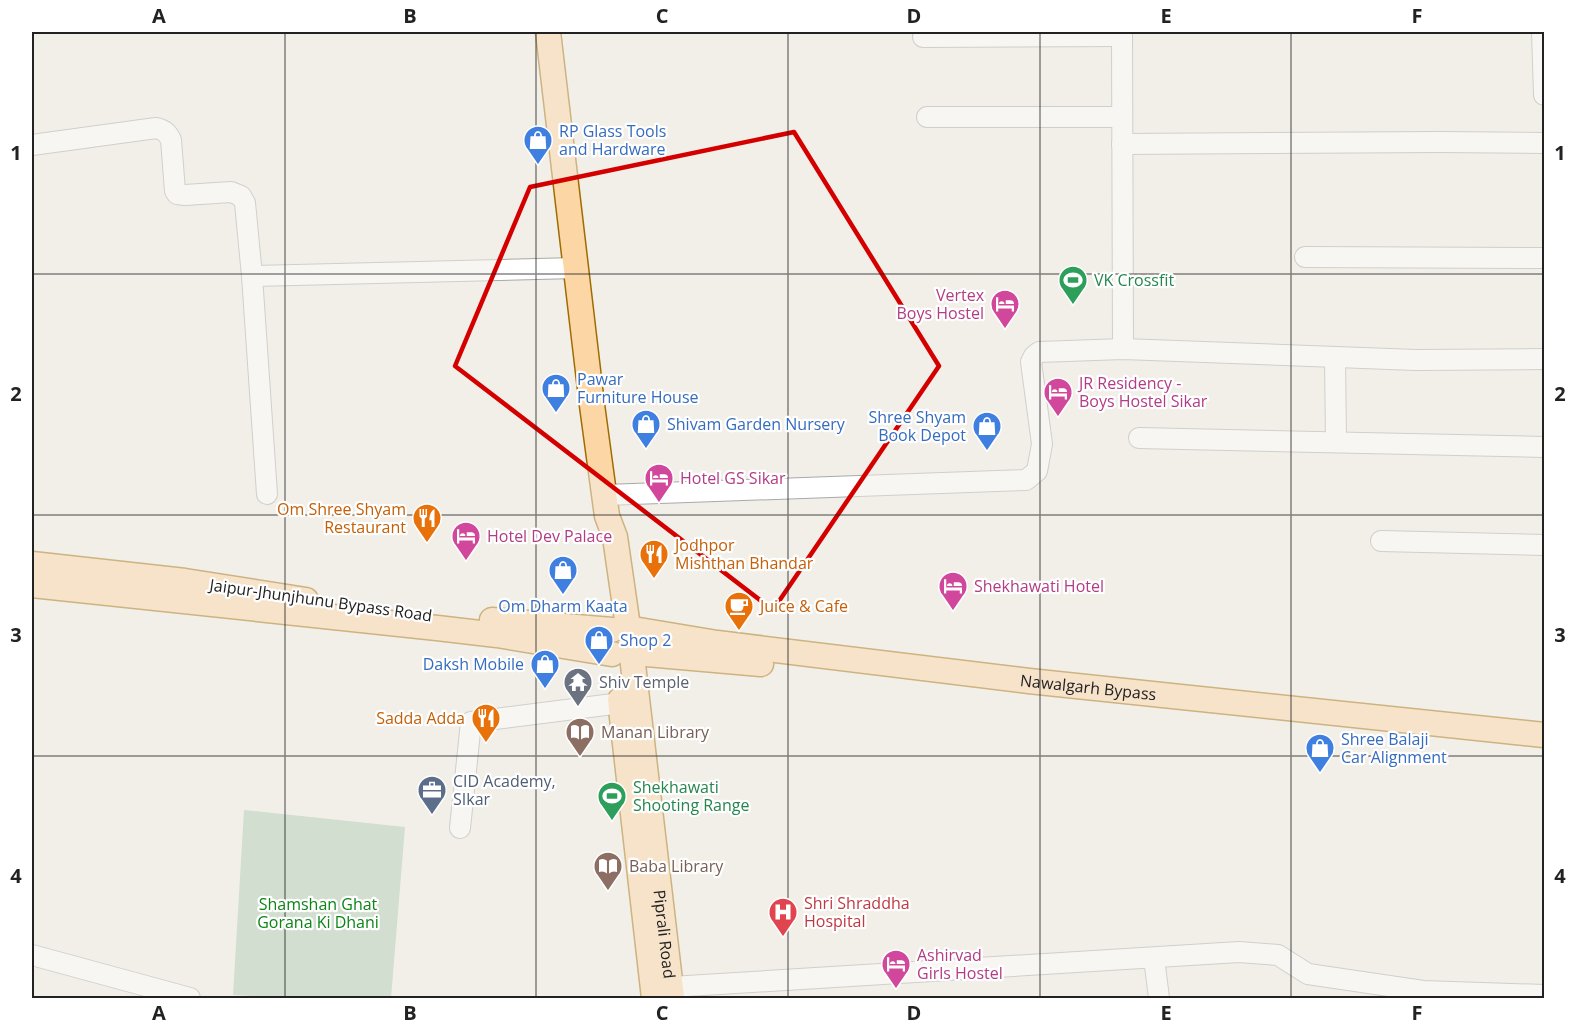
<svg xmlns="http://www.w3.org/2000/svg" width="1576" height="1030" font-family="'Open Sans',sans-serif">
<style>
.cemetery{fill:#aacbaf}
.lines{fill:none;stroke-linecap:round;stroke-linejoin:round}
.minor-casing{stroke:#a9a9a9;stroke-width:22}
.major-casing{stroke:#a06b00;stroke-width:27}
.minor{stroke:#fff;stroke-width:20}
.major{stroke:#fcd6a4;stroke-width:24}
.marked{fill:none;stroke:#d40000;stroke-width:4.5;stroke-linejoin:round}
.grid{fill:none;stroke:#222;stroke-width:1.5;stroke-opacity:0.55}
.labels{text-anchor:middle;stroke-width:4.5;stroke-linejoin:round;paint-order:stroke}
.shop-label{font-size:16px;fill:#366cbe;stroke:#fff;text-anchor:start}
.leisure-label{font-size:16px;fill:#27864d;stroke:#fff;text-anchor:start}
.hotel-label{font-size:16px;fill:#b23c85;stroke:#fff;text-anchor:start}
.food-label{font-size:16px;fill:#c56008;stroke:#fff;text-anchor:end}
.street-label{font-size:16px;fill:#222;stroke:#fff}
.worship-label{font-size:16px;fill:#5b616d;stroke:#fff;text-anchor:start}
.education-label{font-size:16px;fill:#785e54;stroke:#fff;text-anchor:start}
.service-label{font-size:16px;fill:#4e5e75;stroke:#fff;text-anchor:start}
.health-label{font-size:16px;fill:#be3a42;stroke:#fff;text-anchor:start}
.park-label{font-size:16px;fill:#0c8416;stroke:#fff}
.neatline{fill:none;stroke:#222;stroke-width:2}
.grid-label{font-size:20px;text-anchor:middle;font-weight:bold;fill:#222}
</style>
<rect width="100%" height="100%" fill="#f2efe9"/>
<polygon class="cemetery" points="244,810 405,827 391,998 285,998 233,995"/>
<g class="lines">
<g class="minor-casing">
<g id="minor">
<polyline points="1122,32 1123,349"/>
<polyline points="1542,32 1544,95"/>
<polyline points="923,37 1122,36"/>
<polyline points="927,117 1122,117"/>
<polyline points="1122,144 1439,142 1544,143"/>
<path d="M32 145 156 128C164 130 167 132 171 140L175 191 177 194 185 195 231 192 241 196 245 203 252 276 576 268"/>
<polyline points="1305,257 1544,258"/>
<polyline points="252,276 267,494"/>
<polyline points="1335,357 1336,442"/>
<polyline points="1139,438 1544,447"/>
<polyline points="605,495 1026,480 1037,471 1042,444 1031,362 1034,356 1039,352 1123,349 1416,360 1544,359"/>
<polyline points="1381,541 1544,545"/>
<polyline points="460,828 471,722 621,703"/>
<polyline points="32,955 190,998"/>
<polyline points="1154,958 1159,998"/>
<polyline points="671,987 1239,952 1278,955 1308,974 1423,991 1544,995"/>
</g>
</g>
<g class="major-casing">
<g id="major">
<polyline points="548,32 592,405 607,516 615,537 628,627"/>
<polyline points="32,564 185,581 306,600"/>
<polyline points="32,585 437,628 497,635 612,654"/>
<polyline points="492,620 612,630"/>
<path id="s1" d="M633 629 717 643 1029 681 1544 735"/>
<polyline points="635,653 761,664"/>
<path id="s2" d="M632 656 672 998"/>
<polyline points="620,700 654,998"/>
</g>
</g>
<use href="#minor" class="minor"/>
<use href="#major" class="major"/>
</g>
<path d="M0 0H1576V1030H0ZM794 132 939 366 773 610 455 366 530 187Z" fill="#f2efe9" fill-opacity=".55" fill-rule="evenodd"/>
<path class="marked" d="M794 132 939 366 773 610 455 366 530 187Z"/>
<path class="grid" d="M285 32V998M536 32V998M788 32V998M1040 32V998M1291 32V998M32 274H1544M32 515H1544M32 756H1544"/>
<defs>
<g id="shop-pin" transform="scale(1.5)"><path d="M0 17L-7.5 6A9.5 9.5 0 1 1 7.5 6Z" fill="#3f7fe0" stroke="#fff"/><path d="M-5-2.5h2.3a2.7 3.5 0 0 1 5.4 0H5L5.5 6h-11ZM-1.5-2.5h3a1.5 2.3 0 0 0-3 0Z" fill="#fff"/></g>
<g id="stadium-pin" transform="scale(1.5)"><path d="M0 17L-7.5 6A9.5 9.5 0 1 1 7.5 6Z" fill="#2e9e5b" stroke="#fff"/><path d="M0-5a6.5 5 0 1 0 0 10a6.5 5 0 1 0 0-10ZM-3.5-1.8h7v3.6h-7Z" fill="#fff"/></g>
<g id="hotel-pin" transform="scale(1.5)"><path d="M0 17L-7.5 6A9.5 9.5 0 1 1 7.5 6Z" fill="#d1479c" stroke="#fff"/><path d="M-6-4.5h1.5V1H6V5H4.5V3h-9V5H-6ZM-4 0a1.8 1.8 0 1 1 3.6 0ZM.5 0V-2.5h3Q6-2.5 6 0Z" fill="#fff"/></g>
<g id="restaurant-pin" transform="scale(1.5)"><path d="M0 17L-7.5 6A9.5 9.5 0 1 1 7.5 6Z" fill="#e8710a" stroke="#fff"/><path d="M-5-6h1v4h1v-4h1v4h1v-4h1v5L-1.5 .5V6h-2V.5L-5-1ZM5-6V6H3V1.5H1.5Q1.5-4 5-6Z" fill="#fff"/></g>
<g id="cafe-pin" transform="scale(1.5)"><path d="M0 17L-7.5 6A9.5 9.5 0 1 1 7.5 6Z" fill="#e8710a" stroke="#fff"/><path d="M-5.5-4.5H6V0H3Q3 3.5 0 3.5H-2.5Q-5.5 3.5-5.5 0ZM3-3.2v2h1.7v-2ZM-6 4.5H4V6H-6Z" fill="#fff"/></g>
<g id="temple-pin" transform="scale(1.5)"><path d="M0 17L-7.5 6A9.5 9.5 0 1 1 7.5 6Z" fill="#6b7280" stroke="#fff"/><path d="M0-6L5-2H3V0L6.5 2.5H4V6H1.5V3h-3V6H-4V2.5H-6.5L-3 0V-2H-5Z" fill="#fff"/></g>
<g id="library-pin" transform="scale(1.5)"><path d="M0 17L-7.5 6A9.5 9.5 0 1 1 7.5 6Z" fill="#8d6e63" stroke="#fff"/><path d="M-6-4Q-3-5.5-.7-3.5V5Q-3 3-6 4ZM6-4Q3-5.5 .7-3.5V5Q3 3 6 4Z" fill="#fff"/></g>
<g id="office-pin" transform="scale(1.5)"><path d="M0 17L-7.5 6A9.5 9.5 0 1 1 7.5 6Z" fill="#5c6f8a" stroke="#fff"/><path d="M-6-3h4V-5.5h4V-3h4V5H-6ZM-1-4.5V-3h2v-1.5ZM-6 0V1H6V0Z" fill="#fff"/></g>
<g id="hospital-pin" transform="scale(1.5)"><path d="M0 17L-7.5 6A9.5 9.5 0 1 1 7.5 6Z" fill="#e0444e" stroke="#fff"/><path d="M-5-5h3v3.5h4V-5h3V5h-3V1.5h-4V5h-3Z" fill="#fff"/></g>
</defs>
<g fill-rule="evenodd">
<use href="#shop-pin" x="538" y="140"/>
<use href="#stadium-pin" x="1073" y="280"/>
<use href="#hotel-pin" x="1005" y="304"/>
<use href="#shop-pin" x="556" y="388"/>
<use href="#hotel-pin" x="1058" y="392"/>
<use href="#shop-pin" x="646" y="424"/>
<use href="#shop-pin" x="987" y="426"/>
<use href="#hotel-pin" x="659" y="478"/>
<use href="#restaurant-pin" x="427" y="518"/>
<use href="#hotel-pin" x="466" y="536"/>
<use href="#restaurant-pin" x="654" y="554"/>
<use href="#shop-pin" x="563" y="570"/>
<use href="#hotel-pin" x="953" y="586"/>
<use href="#cafe-pin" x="739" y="606"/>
<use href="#shop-pin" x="599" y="640"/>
<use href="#shop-pin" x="545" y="664"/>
<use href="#temple-pin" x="578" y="682"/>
<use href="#restaurant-pin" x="486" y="718"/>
<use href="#library-pin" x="580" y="732"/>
<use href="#shop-pin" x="1320" y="748"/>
<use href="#office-pin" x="432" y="790"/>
<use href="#stadium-pin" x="612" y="796"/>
<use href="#library-pin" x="608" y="866"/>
<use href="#hospital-pin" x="783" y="912"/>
<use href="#hotel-pin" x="896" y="964"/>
</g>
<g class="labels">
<g class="shop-label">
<text x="559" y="137">RP Glass Tools<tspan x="559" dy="18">and Hardware</tspan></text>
<text x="577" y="385">Pawar<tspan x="577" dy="18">Furniture House</tspan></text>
<text x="966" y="423" text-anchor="end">Shree Shyam<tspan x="966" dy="18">Book Depot</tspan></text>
<text x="667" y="430">Shivam Garden Nursery</text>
<text x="563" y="612" text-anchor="middle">Om Dharm Kaata</text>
<text x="620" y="646">Shop 2</text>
<text x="524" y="670" text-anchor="end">Daksh Mobile</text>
<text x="1341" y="745">Shree Balaji<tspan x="1341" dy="18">Car Alignment</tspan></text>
</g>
<g class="leisure-label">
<text x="1094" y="286">VK Crossfit</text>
<text x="633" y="793">Shekhawati<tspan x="633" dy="18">Shooting Range</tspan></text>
</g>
<g class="hotel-label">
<text x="984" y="301" text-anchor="end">Vertex<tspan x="984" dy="18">Boys Hostel</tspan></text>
<text x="1079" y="389">JR Residency -<tspan x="1079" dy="18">Boys Hostel Sikar</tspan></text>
<text x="680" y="484">Hotel GS Sikar</text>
<text x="487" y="542">Hotel Dev Palace</text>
<text x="974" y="592">Shekhawati Hotel</text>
<text x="917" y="961">Ashirvad<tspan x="917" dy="18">Girls Hostel</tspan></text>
</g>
<g class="food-label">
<text x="406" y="515">Om Shree Shyam<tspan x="406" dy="18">Restaurant</tspan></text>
<text x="675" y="551" text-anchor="start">Jodhpor<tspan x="675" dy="18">Mishthan Bhandar</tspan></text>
<text x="760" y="612" text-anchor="start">Juice &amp; Cafe</text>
<text x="465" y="724">Sadda Adda</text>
</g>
<g class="street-label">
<text transform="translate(321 600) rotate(8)" y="6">Jaipur-Jhunjhunu Bypass Road</text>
<text dy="6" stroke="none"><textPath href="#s1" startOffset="459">Nawalgarh Bypass</textPath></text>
<text dy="6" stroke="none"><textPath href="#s2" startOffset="280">Piprali Road</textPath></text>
</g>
<g class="worship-label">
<text x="599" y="688">Shiv Temple</text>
</g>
<g class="education-label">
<text x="601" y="738">Manan Library</text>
<text x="629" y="872">Baba Library</text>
</g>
<g class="service-label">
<text x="453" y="787">CID Academy,<tspan x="453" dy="18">SIkar</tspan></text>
</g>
<g class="health-label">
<text x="804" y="909">Shri Shraddha<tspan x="804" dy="18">Hospital</tspan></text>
</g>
<g class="park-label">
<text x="318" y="910">Shamshan Ghat<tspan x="318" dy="18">Gorana Ki Dhani</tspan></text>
</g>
</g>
<rect width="1576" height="1030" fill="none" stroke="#ffffff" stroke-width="66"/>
<rect x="33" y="33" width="1510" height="964" class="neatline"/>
<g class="grid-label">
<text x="159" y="23">A</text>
<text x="410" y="23">B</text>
<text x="662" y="23">C</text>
<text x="914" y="23">D</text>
<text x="1166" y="23">E</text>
<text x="1417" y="23">F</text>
<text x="16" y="160">1</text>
<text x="1560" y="160">1</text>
<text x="16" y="401">2</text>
<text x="1560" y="401">2</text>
<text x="16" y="642">3</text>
<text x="1560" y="642">3</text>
<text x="16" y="883">4</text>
<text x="1560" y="883">4</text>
<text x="159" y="1020">A</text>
<text x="410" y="1020">B</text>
<text x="662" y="1020">C</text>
<text x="914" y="1020">D</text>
<text x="1166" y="1020">E</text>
<text x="1417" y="1020">F</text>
</g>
</svg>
